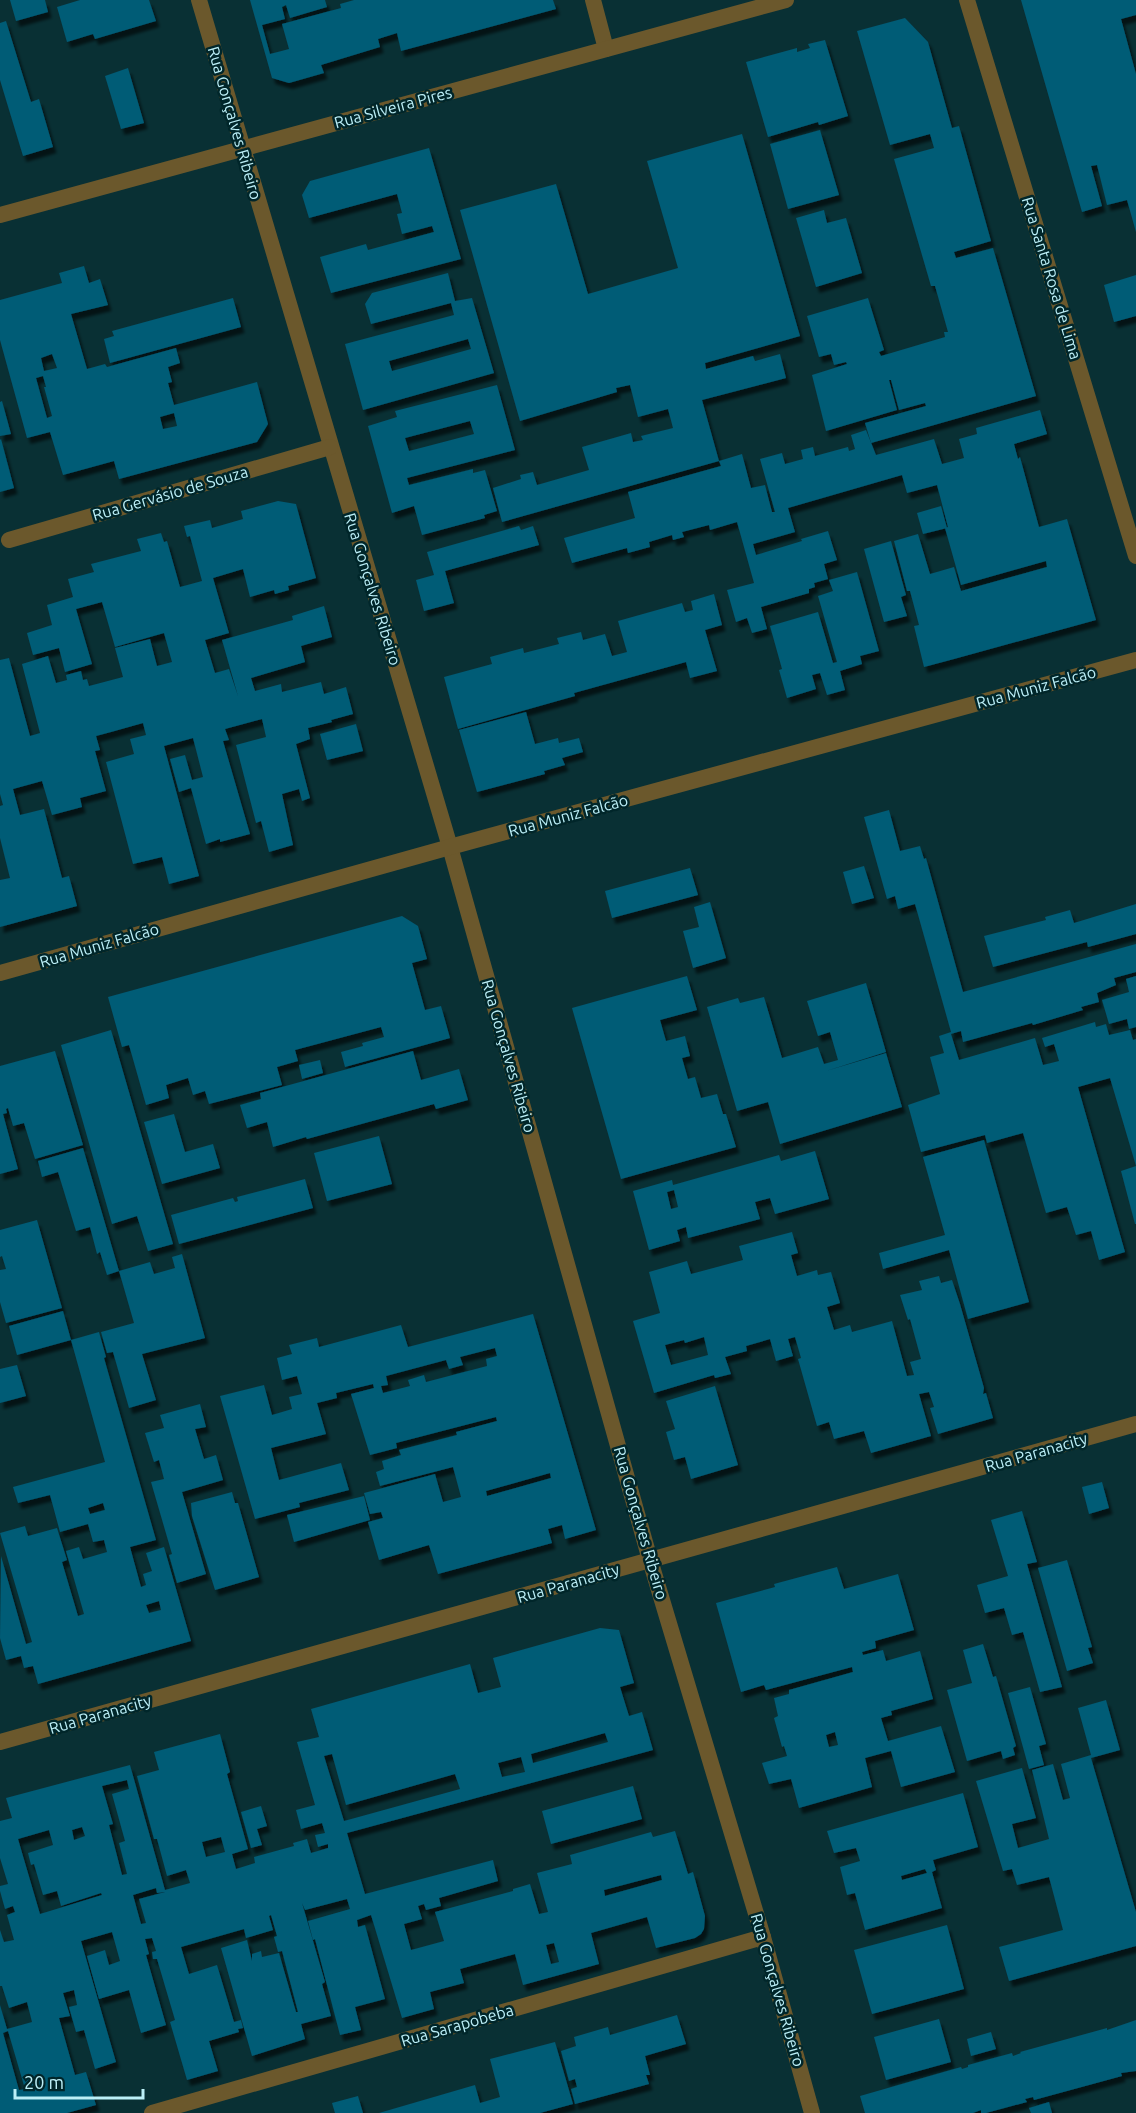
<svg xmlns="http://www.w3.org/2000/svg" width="1136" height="2113" font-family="Ubuntu,sans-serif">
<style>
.building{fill:#005b76;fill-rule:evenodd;filter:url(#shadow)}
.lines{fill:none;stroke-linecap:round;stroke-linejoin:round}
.minor{stroke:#6b582c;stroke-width:16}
.labels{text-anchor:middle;stroke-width:5;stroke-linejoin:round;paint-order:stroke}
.street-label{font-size:16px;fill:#bceff7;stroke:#00262a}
</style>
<defs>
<filter id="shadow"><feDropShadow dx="3.5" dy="6" stdDeviation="1.5" flood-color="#0009"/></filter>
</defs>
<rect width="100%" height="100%" fill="#093034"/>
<g class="building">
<polygon points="10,0 45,0 48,12 16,21"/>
<polygon points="80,0 149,0 156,21 95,39 93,34 67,42 57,7"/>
<polygon points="250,0 325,0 327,7 290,18 286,5 282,7 285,19 262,25 270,54 289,49 282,24 341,8 340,4 354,0 553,0 556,9 401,51 397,33 378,39 380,47 321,65 324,73 289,83 272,78"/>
<polygon points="1021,0 1136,0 1136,15 1121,19 1136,74 1136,232 1127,200 1107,205 1097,165 1091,166 1102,206 1082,212"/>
<polygon points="905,18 928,42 952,128 959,126 991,241 954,252 956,258 993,248 1036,396 871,443 865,423 926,406 925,403 899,410 891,380 889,380 897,410 826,431 812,375 847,364 846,362 834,365 831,354 819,357 807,316 868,298 884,350 879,352 881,356 945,337 944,332 948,332 935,286 931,286 894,159 934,148 930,134 890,145 857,31"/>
<polygon points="6,21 31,102 39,99 53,147 23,156 0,80 0,23"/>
<polygon points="825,40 848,116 819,125 818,122 768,137 746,62 797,48 797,52 810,48 808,44"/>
<polygon points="128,68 144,123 121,129 105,76"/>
<polygon points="820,130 839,195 788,209 770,144"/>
<polygon points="742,134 800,336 705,363 706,369 753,356 755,361 780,354 786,378 702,400 719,461 502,522 493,488 521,479 520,475 533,472 537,485 589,470 582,447 631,433 633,442 643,440 641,436 673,428 668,409 638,417 630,385 616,388 617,392 520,421 460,210 556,184 588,294 678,268 647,161"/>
<polygon points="429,148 461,259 331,293 320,257 366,244 368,250 434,232 432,226 402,234 397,214 402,213 397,194 309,218 302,195 310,181"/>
<polygon points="824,210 827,223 846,218 862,273 816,287 796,218"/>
<path d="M84 266 89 283 100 279 108 305 71 314 87 369 105 364 107 367 176 348 180 363 168 367 172 382 168 383 174 405 257 382 268 424 257 442 119 479 114 461 63 475 50 432 27 438 0 340V300L62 283 59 273ZM52 354 57 368 44 371 41 358ZM43 376 46 387H44L52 416 47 418 36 378ZM174 413 177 426 163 429 160 417Z"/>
<path d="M448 273 455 301 472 298 494 373 363 410 345 344 454 315 451 303 371 324 365 304 372 293ZM468 339 471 349 392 371 389 361Z"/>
<polygon points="1136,275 1136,316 1114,322 1104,285"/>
<polygon points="233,298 241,327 110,363 104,339 114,336 112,331"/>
<path d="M497 385 515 450 407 478 409 485 473 469V473L485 470 497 511 484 515 485 518 422 535 414 506 392 513 368 426 397 417 395 411ZM470 421 474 434 409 451 405 438Z"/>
<polygon points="2,401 11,434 0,436 0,402"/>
<polygon points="1040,410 1047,434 1014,444 1018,459 1020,457 1039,527 1067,519 1096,620 954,659 924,667 914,626 919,625 910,591 907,591 894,541 918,534 930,574 954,567 961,591 1047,567 1046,561 961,585 945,528 948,527 937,485 907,493 902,475 788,508 795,532 753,544 756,555 802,541 801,539 828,531 837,560 824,564 828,579 814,583 815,587 809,589 809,593 761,607 767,629 752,633 747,618 736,622 727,590 754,583 737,522 710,530 709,525 682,532 684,537 673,540 672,535 649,542 650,547 628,553 627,548 572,563 564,538 635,518 628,492 721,466 719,461 742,454 751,488 765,485 772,512 775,512 760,459 782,453 785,464 803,459 801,450 813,447 815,456 848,447 849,451 855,449 851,435 866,430 876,455 934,439 942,464 964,458 959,439 977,434 976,428"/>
<polygon points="1,439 14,488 0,492 0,440"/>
<polygon points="278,501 296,504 316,578 288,586 289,590 275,594 274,590 250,597 243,569 213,578 229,633 205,640 215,673 229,669 238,696 222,640 293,620 292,616 324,606 332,637 301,646 305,662 251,678 255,691 281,684 282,692 321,682 324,694 346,687 353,714 331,720 332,722 308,728 310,739 296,744 310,798 302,801 299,789 282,794 293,845 269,852 261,821 256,823 236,745 266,737 262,719 225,729 229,740 223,741 250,834 220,842 220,839 206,844 191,788 179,792 170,759 185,755 192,780 203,777 193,738 164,746 199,876 169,884 162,857 133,864 106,762 134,754 130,739 146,735 143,723 111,732 96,736 100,750 95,751 106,791 80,798 82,807 52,815 42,781 13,789 20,815 44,809 62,878 69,876 77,906 0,927 0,880 10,878 0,838 0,806 3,805 0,794 0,660 9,658 30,736 40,733 22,664 48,656 56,683 67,680 66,675 81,671 83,680 87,679 89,686 123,677 115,648 150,639 157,666 172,662 164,633 115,647 102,602 76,609 92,664 65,672 59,648 33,655 27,633 52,625 47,605 73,597 68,579 94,572 91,564 141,551 137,539 161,533 164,542 167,541 180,587 202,581 190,536 187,537 184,526 210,520 212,528 243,519 241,511"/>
<polygon points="941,506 947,528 923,534 917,513"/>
<polygon points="519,526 521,530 533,526 539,545 445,571 454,603 424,611 416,580 434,575 427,552"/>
<polygon points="891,541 906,595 901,597 907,616 884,622 864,549"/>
<polygon points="857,572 879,651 860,656 862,664 840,671 845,690 827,695 820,673 812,675 816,689 787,698 779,670 782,669 770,626 818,612 833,663 837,662 818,596 833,591 829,580"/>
<polygon points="714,594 722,625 705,630 717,671 690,678 686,662 574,693 575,696 458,729 444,677 492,664 490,657 523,648 524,653 559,644 557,638 581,632 583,640 605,634 612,656 627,652 618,621 682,603 685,612 693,610 691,601"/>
<polygon points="526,712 535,744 558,738 559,743 579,738 583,752 562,758 565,765 544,771 545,774 477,792 459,730"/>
<polygon points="356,724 363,751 327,760 320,734"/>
<polygon points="889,810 900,851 920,846 924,859 926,858 963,992 1136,944 1136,972 1114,978 1116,985 1097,993 1099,1002 1081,1007 1083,1010 1033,1025 1032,1023 963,1042 961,1031 951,1034 959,1060 1035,1038 1043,1065 1059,1061 1054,1044 1045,1047 1042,1038 1095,1022 1096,1027 1106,1024 1109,1035 1130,1030 1133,1040 1136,1039 1136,1166 1110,1078 1078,1087 1125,1252 1099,1260 1091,1231 1076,1235 1067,1207 1046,1213 1023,1133 987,1143 985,1135 921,1152 908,1105 940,1094 930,1057 944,1053 939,1036 951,1032 915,904 898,909 895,896 887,899 864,817"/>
<polygon points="864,866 874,898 852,904 843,872"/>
<polygon points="690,868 698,895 612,918 605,891"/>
<polygon points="710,902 726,958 693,968 683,931 699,927 694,907"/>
<polygon points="1136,904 1136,934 1088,947 1087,942 993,967 984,936 1046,920 1045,917 1070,910 1074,923"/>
<polygon points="402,916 418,926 427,959 412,963 425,1010 441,1006 450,1038 345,1067 341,1052 363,1046 362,1043 384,1037 381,1027 295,1050 298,1061 277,1067 282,1085 209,1104 205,1091 193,1095 188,1078 166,1085 169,1098 146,1105 129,1045 122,1047 108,997"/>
<polygon points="687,976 697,1010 660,1020 666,1041 685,1036 690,1056 682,1058 688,1079 695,1077 701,1098 717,1094 723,1114 726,1114 736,1147 621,1179 572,1008"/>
<polygon points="1136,976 1136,1027 1129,1029 1127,1019 1109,1024 1102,1000 1129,992 1126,979"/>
<polygon points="866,983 886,1052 826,1071 886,1053 902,1107 780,1144 768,1102 737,1111 707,1007 738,998 740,1003 764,997 782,1058 818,1047 824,1064 838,1060 830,1032 818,1036 807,1001"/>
<polygon points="111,1030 173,1244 148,1251 137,1216 112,1224 61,1045"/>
<polygon points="55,1051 83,1145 35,1159 24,1123 13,1126 8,1108 6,1109 7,1113 3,1114 18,1169 0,1174 0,1066"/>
<polygon points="413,1051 421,1080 459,1069 468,1100 436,1109 434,1104 307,1139 306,1137 273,1147 267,1122 247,1128 240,1105 261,1099 260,1093"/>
<polygon points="320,1060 323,1073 302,1079 299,1065"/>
<polygon points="174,1114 185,1152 213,1144 220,1168 162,1184 144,1122"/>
<polygon points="379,1136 392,1184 327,1201 314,1153"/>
<polygon points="984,1140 1029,1302 968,1319 949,1250 883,1269 879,1253 945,1235 923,1157"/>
<polygon points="83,1148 119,1271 150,1262 154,1274 175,1268 172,1257 182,1254 205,1338 142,1354 156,1400 129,1408 113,1352 107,1353 101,1332 134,1323 119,1271 107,1275 100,1252 97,1254 90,1227 76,1231 58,1172 42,1177 38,1161"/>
<path d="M815 1151 829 1199 775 1214 770 1198 755 1202 760 1219 688 1238 686 1227 677 1230 680 1241 649 1250 633 1191 672 1180 673 1185 779 1155 781 1161ZM674 1190 678 1207 671 1209 667 1192Z"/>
<polygon points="1136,1166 1136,1224 1135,1224 1121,1171"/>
<polygon points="305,1179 313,1208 179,1244 171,1215 233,1198 235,1202 238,1201 237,1197"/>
<polygon points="37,1220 62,1308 6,1323 0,1302 0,1270 6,1269 2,1256 0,1257 0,1230"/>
<path d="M792 1232 798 1253 791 1255 797 1276 817 1270 818 1275 831 1272 840 1303 827 1307 834 1330 850 1325 852 1332 892 1321 907 1376 914 1375 910 1362 921 1359 910 1319 908 1320 900 1295 922 1290 919 1281 939 1276 941 1283 952 1280 960 1304 984 1388 983 1394 986 1393 993 1418 938 1434 930 1408 934 1407 929 1392 919 1394 931 1436 871 1453 864 1431 834 1439 829 1422 817 1426 798 1359 801 1358 795 1337 788 1339 793 1356 776 1361 770 1339 746 1346 747 1351 725 1357 731 1374 715 1378 714 1375 654 1393 633 1321 660 1313 649 1272 687 1261 691 1274 743 1260 739 1246ZM704 1337 708 1355 671 1365 665 1345 684 1340 685 1343Z"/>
<polygon points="63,1311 71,1340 17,1355 9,1326"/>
<path d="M533 1314 596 1530 565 1539 562 1525 548 1529 552 1543 438 1574 429 1545 379 1560 368 1522 383 1518 381 1512 370 1514 364 1493 435 1474 443 1502 461 1497 453 1467 380 1486 376 1472 384 1469 382 1461 401 1455 399 1450 457 1435 456 1432 497 1421 496 1417 396 1443 397 1448 370 1455 351 1394 374 1388 373 1384 336 1393 337 1398 317 1403 326 1434 271 1448 279 1480 341 1463 349 1490 299 1503 300 1507 255 1519 220 1396 264 1385 272 1415 292 1409 289 1397 302 1394 297 1376 282 1380 277 1358 292 1354 289 1345 317 1338 319 1347 401 1325 408 1347ZM495 1348 497 1356 486 1359 487 1366 426 1382 424 1375 408 1380 410 1386 383 1393 381 1386 388 1385 386 1376 446 1360 449 1369 463 1365 460 1357ZM550 1473 551 1478 487 1496 486 1491Z"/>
<path d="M99 1332 106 1357 104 1358 156 1540 130 1547 141 1587 146 1585 143 1574 152 1571 146 1553 164 1547 191 1641 38 1684 33 1666 24 1668 21 1656 6 1660 0 1638 1 1556 26 1644 32 1642 0 1533 25 1526 28 1536 57 1528 67 1560 62 1562 78 1616 84 1614 66 1551 79 1547 83 1559 107 1552 104 1540 93 1542 88 1524 60 1532 50 1495 18 1503 13 1487 105 1462 71 1340ZM103 1503 105 1510 90 1514 88 1508ZM159 1601 161 1610 149 1613 146 1605Z"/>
<polygon points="17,1365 26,1396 0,1403 0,1369"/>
<polygon points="715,1386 738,1465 691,1479 685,1457 674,1460 666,1432 675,1429 666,1401"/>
<polygon points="200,1404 206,1427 195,1429 204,1459 216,1455 223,1480 182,1492 206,1574 177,1583 169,1555 172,1554 151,1482 164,1479 159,1460 154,1462 145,1433 164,1428 160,1415"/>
<polygon points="1102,1482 1109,1508 1089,1514 1082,1487"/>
<polygon points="232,1492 235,1503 238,1503 259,1577 215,1590 192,1516 191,1503"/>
<polygon points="364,1496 370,1520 294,1542 287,1515"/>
<polygon points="1022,1511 1037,1562 1027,1564 1062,1687 1040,1692 1023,1632 1012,1635 1004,1608 985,1613 977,1585 1008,1576 991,1520"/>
<polygon points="1067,1560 1092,1647 1088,1648 1093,1663 1067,1671 1038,1568"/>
<path d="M837 1567 844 1589 898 1574 914 1630 875 1641 876 1648 862 1652 863 1655 883 1650 886 1661 920 1651 933 1699 891 1711 892 1715 881 1718 888 1741 941 1726 955 1772 901 1787 891 1751 865 1758 872 1787 799 1808 791 1779 769 1784 762 1763 787 1756 784 1746 782 1747 774 1718 778 1716 774 1698 789 1694V1690L853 1672 852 1667 766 1690 764 1685 741 1692 716 1603 775 1587 774 1584ZM835 1732 838 1745 829 1747 826 1735Z"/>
<path d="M600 1628 619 1630 634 1683 620 1687 629 1716 642 1712 653 1750 347 1833 365 1894 493 1860 498 1881 439 1898 441 1906 426 1910 424 1904 418 1906 422 1919 404 1924 411 1950 444 1941 435 1912 513 1891V1889L530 1884 539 1914 548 1912 537 1873 572 1864 570 1855 651 1832 653 1837 675 1831 688 1874 693 1872 705 1916 704 1929 701 1934 695 1938 656 1948 647 1917 591 1933 599 1964 523 1985 515 1954 460 1969 464 1983 430 1992 434 2009 402 2018 371 1915 357 1920 358 1927 365 1925 385 1999 355 2007 361 2030 340 2035 315 1939 313 1940 308 1921 350 1909 347 1899 305 1910 302 1903 325 1982 322 1984 331 2016 301 2024 305 2039 252 2056 221 1948 247 1940 252 1961V1954L261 1951 262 1957 279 1953 296 2012H298L282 1951 278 1952 274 1937 277 1936 271 1915 269 1916 273 1930 246 1938 244 1929 181 1947 189 1974 217 1965 234 2022 241 2020 243 2028 238 2029 239 2032 209 2041 218 2071 187 2080 170 2022 175 2020 157 1959H153L152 1952 156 1951 152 1938 145 1939 149 1954 146 1955 166 2025 141 2033 129 1990 99 1999 87 1956 105 1950 109 1965 120 1961 112 1932 81 1941 116 2062 95 2069 84 2030 76 2032 69 2007 77 2005 74 1990 63 1993 70 2016 59 2018 75 2075 86 2072 96 2105 67 2113H0V2005L7 2029 32 2022 27 2002 9 2008 2 1986H0V1930L4 1942 14 1940 7 1915 15 1912 13 1906 5 1909 0 1891V1886L8 1884 0 1858V1821L12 1818 6 1798 130 1765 165 1890 190 1883 186 1870 167 1876 157 1839H154L137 1776 159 1770 154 1752 220 1734 230 1772 227 1774 248 1849 232 1854 236 1869 255 1863 254 1857 294 1846 293 1843 307 1839 311 1853 328 1848V1844L318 1847 315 1835 325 1833 322 1823 301 1829 296 1810 315 1805 297 1742 319 1737 311 1709 470 1664 478 1693 501 1687 493 1658ZM605 1733 608 1742 533 1763 531 1754ZM332 1754 346 1805 455 1774 460 1789 344 1821 324 1756ZM521 1757 525 1772 502 1777 498 1763ZM127 1780 129 1789 112 1794 125 1841 119 1843 127 1874 122 1875 109 1825 113 1824 102 1786ZM82 1827 85 1836 74 1840 72 1830ZM49 1830 53 1845 28 1853 31 1865 34 1864 43 1895 57 1891 61 1906 101 1893 102 1895 40 1914 18 1839ZM221 1837 225 1852 206 1857 202 1842ZM661 1875 662 1880 605 1896 604 1890ZM156 1888 157 1893 165 1892 139 1899 146 1923 141 1924 133 1895ZM554 1943 559 1962 551 1964 546 1945ZM8 2031 25 2089 19 2090 3 2033Z"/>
<polygon points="983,1644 993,1677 996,1676 1016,1746 1013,1748 1015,1755 1003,1759 1001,1751 967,1761 947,1690 972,1683 963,1650"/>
<polygon points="1030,1687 1046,1744 1039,1746 1044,1765 1029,1769 1008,1693"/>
<polygon points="1106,1700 1120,1750 1091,1758 1136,1912 1136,1946 1009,1981 999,1947 1063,1930 1049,1877 1017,1885 1012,1869 1003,1871 976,1781 1022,1768 1036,1818 1012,1824 1018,1848 1049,1839 1032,1770 1053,1764 1063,1800 1070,1798 1061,1764 1091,1755 1078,1708"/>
<polygon points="633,1786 642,1819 551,1844 542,1811"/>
<path d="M963 1793 978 1847 933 1860 936 1870 932 1872 942 1908 865 1930 855 1893 847 1895 840 1867 860 1861 856 1848 834 1853 827 1831ZM925 1869 927 1873 902 1880 901 1876Z"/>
<polygon points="261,1806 267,1826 257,1829 262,1845 251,1848 241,1812"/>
<polygon points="947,1925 964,1989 872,2014 854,1950"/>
<polygon points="677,2015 686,2044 645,2056 650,2075 646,2075 649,2084 575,2104 571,2089 577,2087 575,2079 569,2081 561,2051 576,2046 574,2037 608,2027 610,2035"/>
<polygon points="939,2019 951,2062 886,2080 874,2037"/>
<polygon points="1136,2020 1136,2071 1121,2073 1122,2076 1034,2100 1033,2097 1025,2099 1027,2102 986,2113 981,2113 981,2110 973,2113 865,2113 860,2096 961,2067 962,2069 968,2067 968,2065 1012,2053 1013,2056 1021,2053 1020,2052 1107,2028 1107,2030"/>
<polygon points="991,2032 996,2049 971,2056 967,2039"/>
<polygon points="555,2042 573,2104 540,2113 379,2113 475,2085 480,2103 500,2097 490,2059"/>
<polygon points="358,2096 363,2113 335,2113 332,2103"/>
<polygon points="1049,2102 1052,2113 1031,2113 1029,2108"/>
</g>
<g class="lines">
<g class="minor">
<polyline points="199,0 450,847 650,1560 763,1937 812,2113"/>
<polyline points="593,0 606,49"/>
<polyline points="967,0 1136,556"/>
<polyline points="0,215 786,0"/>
<polyline points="9,540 330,447"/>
<polyline points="0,973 450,847 1136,660"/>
<polyline points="0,1742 1136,1424"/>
<polyline points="152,2113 763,1937"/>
</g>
</g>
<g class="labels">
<g class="street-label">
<text transform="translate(393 107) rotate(-15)" y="6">Rua Silveira Pires</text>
<text transform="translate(235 123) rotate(74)" y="6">Rua Gonçalves Ribeiro</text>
<text transform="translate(1052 278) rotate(73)" y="6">Rua Santa Rosa de Lima</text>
<text transform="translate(170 493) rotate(-16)" y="6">Rua Gervásio de Souza</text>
<text transform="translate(373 589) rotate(73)" y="6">Rua Gonçalves Ribeiro</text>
<text transform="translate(1036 687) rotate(-15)" y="6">Rua Muniz Falcão</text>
<text transform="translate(568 815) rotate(-15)" y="6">Rua Muniz Falcão</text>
<text transform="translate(99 945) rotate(-16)" y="6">Rua Muniz Falcão</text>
<text transform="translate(509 1056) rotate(74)" y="6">Rua Gonçalves Ribeiro</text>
<text transform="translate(1036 1452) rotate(-16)" y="6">Rua Paranacity</text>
<text transform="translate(641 1523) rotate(74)" y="6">Rua Gonçalves Ribeiro</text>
<text transform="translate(568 1583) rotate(-16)" y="6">Rua Paranacity</text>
<text transform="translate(100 1714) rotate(-16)" y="6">Rua Paranacity</text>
<text transform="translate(778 1990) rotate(74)" y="6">Rua Gonçalves Ribeiro</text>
<text transform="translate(457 2025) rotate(-16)" y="6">Rua Sarapobeba</text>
</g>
</g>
<path d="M15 2089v9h128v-9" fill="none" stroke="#bceff7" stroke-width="3"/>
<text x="24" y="2089" font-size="18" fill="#bceff7" stroke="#00262a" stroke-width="4.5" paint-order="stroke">20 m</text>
</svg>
